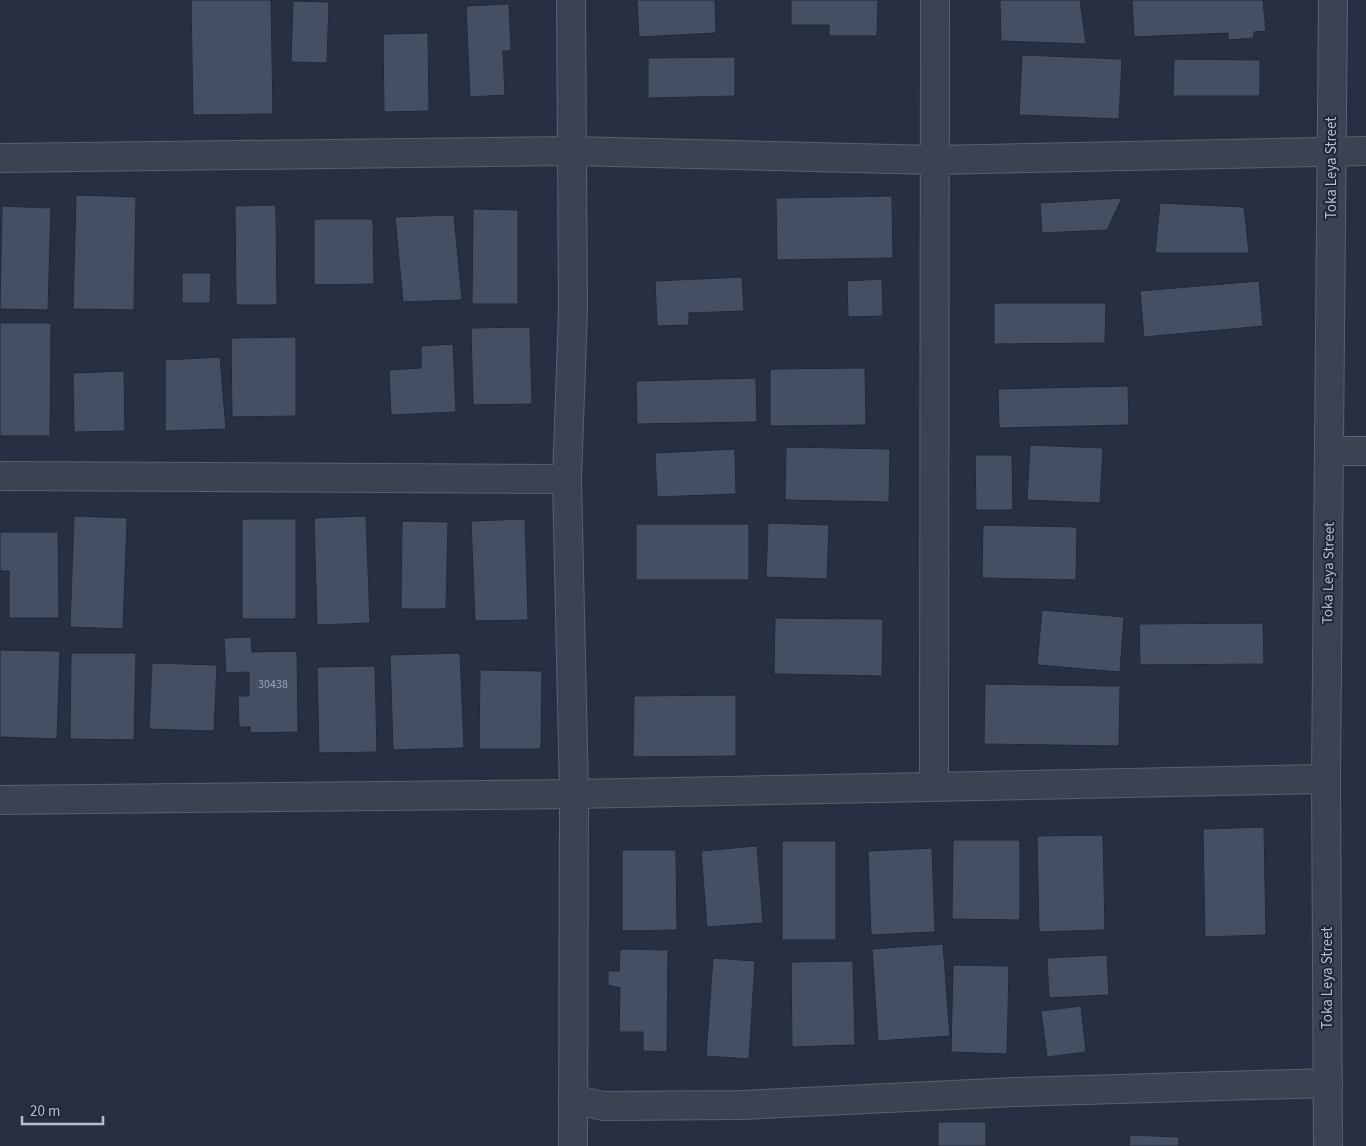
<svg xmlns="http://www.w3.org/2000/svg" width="1366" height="1146" font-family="'Source Sans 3',sans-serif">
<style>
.building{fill:#454f64;stroke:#212939}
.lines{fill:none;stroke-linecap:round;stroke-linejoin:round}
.minor-casing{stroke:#59606f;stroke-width:30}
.minor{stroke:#3b4252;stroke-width:28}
.labels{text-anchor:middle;stroke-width:4;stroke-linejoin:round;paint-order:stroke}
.number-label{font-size:12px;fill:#9ba2b2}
.street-label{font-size:15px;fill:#b8becc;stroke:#1f2737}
</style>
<rect width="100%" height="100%" fill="#263042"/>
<g class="building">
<polygon points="191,0 271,0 273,114 193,115"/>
<polygon points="637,0 715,0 716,33 639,37"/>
<polygon points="791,0 878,0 877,36 829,36 829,25 791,25"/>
<polygon points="1000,0 1080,0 1086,44 1001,41"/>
<polygon points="1132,0 1263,0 1266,31 1254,32 1254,38 1228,40 1228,33 1134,37"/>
<polygon points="293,1 329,2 327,63 291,62"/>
<polygon points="509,4 511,51 503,51 505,95 470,97 466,6"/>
<polygon points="428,33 429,111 384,112 383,34"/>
<polygon points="1022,55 1122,59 1119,119 1019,115"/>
<polygon points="735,57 735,96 648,98 648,58"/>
<polygon points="1174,59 1260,60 1260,96 1173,96"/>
<polygon points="76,195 136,197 134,310 73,309"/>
<polygon points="892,196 893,258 777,260 776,198"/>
<polygon points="1122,198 1107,230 1042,233 1040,203"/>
<polygon points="1160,203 1244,207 1249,253 1155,253"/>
<polygon points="276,205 277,305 236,305 235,206"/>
<polygon points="2,206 51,208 48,310 0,309"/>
<polygon points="473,209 518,210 518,304 472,304"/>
<polygon points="454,215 462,300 403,302 395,217"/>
<polygon points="314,219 373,219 374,284 314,285"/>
<polygon points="182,273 211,273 210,303 182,303"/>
<polygon points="742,277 744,311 689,313 689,325 657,326 655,281"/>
<polygon points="882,279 883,316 848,317 847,281"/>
<polygon points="1259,281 1263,326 1144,337 1140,291"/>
<polygon points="994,303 1106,303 1105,343 994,344"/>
<polygon points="0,323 51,323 50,436 0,436"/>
<polygon points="530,327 532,404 473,405 471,328"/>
<polygon points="296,337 296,416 232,417 231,338"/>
<polygon points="453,344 456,412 391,415 389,370 421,368 421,346"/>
<polygon points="220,357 226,429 165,431 165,360"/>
<polygon points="865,368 866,425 770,426 770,369"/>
<polygon points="124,371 125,431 74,432 73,373"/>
<polygon points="756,378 757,422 637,424 636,381"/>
<polygon points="1128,386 1129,425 999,428 998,389"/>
<polygon points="1030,445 1103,448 1100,503 1027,500"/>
<polygon points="786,447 890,449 889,502 785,500"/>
<polygon points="735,449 736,494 657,497 655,453"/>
<polygon points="975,455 1012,455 1013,510 976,510"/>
<polygon points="74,516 127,518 123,629 70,627"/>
<polygon points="366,516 370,623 317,625 314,518"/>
<rect x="242" y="519" width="54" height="100"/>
<polygon points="525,519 528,620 475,621 471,521"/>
<polygon points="402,521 448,522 446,609 401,609"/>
<polygon points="768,523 829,525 827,579 766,577"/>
<rect x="636" y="524" width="113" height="56"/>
<polygon points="983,525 1077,527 1076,580 982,578"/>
<polygon points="0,532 58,532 59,618 9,618 9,571 0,571"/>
<polygon points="1042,610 1124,617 1120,672 1037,665"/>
<polygon points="775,618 883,619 882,676 774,674"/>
<polygon points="1263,623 1264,664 1140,665 1139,624"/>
<polygon points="251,637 252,652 297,651 298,732 250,733 250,727 239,727 238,696 249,696 249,672 226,673 224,638"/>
<polygon points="0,650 60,651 57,739 0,737"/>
<polygon points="71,653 136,653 134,740 70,739"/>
<polygon points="460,653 464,748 393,750 390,655"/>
<polygon points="152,663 217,665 214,731 149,729"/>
<polygon points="375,666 377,752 319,753 317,667"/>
<polygon points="480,670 542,671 541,749 479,749"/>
<polygon points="985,684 1120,686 1119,746 984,744"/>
<polygon points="736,695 736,756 633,757 634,696"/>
<polygon points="1264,827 1266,935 1205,937 1203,829"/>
<polygon points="1103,835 1105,930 1039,932 1037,836"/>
<polygon points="953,840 1020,840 1020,920 952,919"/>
<rect x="782" y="841" width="54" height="99"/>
<polygon points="757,846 763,923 707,927 701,851"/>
<polygon points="932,848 935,932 871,935 868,851"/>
<polygon points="622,850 676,850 677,930 622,931"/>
<polygon points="943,944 950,1036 878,1041 872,949"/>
<polygon points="620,949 668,950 667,1052 643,1051 643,1032 619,1032 620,988 608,985 608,971 619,971"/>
<polygon points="1107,955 1109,995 1049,998 1047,958"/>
<polygon points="713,958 755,961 749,1059 706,1056"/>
<polygon points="853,961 855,1045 792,1047 791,962"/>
<polygon points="953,965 1009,966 1007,1054 951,1052"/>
<polygon points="1081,1006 1086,1052 1047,1057 1041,1011"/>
<rect x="938" y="1122" width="48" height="24"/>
<polygon points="1130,1135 1179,1137 1179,1146 1129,1146"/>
</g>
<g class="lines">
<g class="minor-casing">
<g id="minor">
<polyline points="571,0 573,310 567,479 574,794 573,1146"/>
<polyline points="0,158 572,151 934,160 1366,151"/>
<polyline points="1329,451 1366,451"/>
<polyline points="0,476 567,479"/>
<polyline points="934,786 935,0"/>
<polyline points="0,800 574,794 1326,779"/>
<polyline points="573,1099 603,1106 743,1105 1015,1092 1328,1083"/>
<polyline points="1328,1146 1326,779 1333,0"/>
</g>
</g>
<use href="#minor" class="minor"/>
</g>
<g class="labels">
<g class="number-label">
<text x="273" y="688">30438</text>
</g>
<g class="street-label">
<text transform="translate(1331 168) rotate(-90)" y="5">Toka Leya Street</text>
<text transform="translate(1328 573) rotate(-89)" y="5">Toka Leya Street</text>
<text transform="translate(1327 978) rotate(-90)" y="5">Toka Leya Street</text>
</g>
</g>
<path d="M22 1116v8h81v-8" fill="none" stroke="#b8becc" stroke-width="2.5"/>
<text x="30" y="1116" font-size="15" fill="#b8becc" stroke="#1f2737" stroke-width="4" paint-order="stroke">20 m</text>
</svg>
